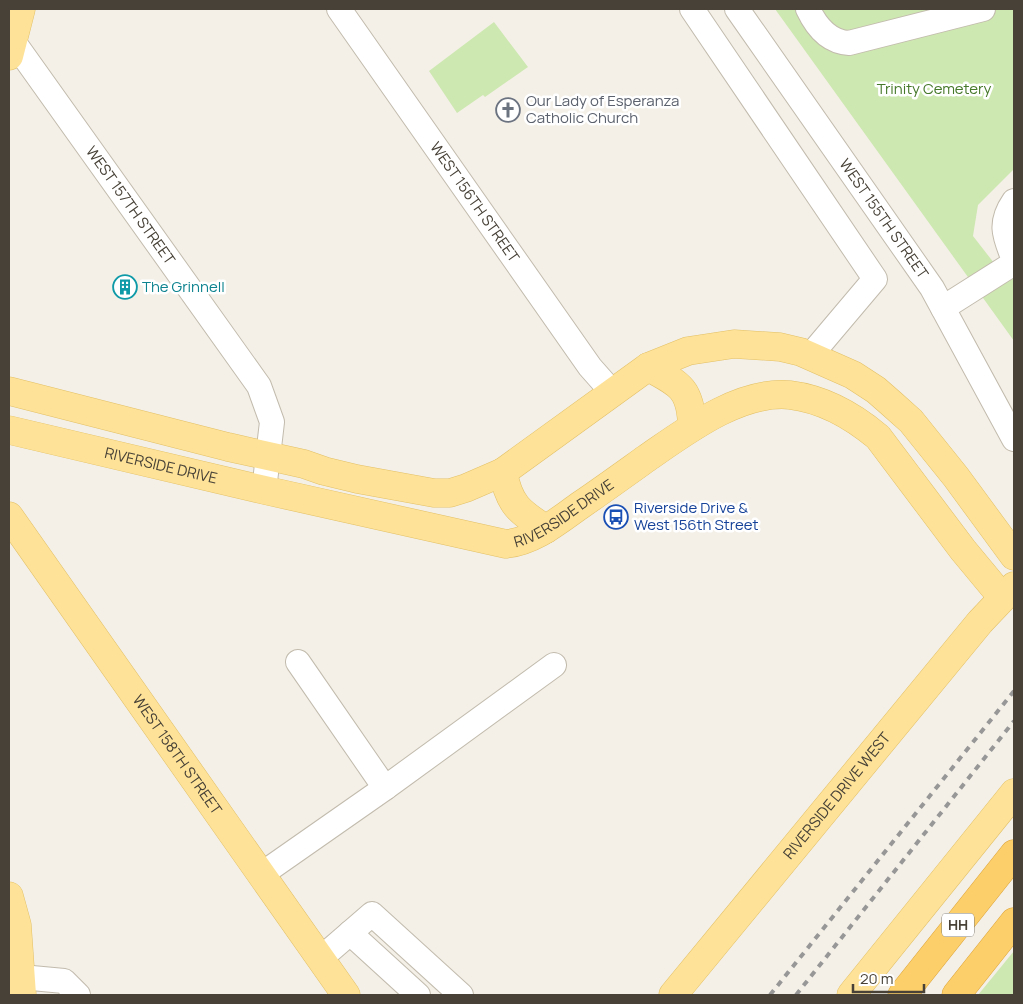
<svg xmlns="http://www.w3.org/2000/svg" width="1023" height="1004" font-family="Manrope,sans-serif">
<style>
.green{fill:#cee8b1}
.lines{fill:none;stroke-linecap:round;stroke-linejoin:round}
.minor-casing{stroke:#c2bbad;stroke-width:26}
.major-casing{stroke:#e3c067;stroke-width:29}
.highway-casing{stroke:#dca339;stroke-width:29}
.minor{stroke:#fff;stroke-width:24}
.major{stroke:#fde298;stroke-width:28}
.highway{stroke:#fccf6a;stroke-width:28}
.rail{stroke:#979797;stroke-width:4;stroke-dasharray:6 6;stroke-linecap:butt}
.labels{text-anchor:middle;stroke-width:5;stroke-linejoin:round;paint-order:stroke}
.shield{fill:#fff;stroke:#7e7a73;stroke-width:1}
.shield-label{font-size:14px;font-weight:bold;fill:#474137}
.park-label{font-size:15px;fill:#46792a;stroke:#fff}
.worship-label{font-size:15px;fill:#5b616d;stroke:#fff;text-anchor:start}
.street-label{font-size:15px;fill:#474137;stroke:#fff}
.culture-label{font-size:15px;fill:#0d838f;stroke:#fff;text-anchor:start}
.transit-label{font-size:15px;fill:#164399;stroke:#fff;text-anchor:start}
</style>
<rect width="100%" height="100%" fill="#f4f0e8"/>
<g class="green">
<polygon points="775,9 1014,9 1014,169 978,205 973,236 994,263 1014,273 1014,341"/>
<polygon points="494,22 528,67 485,97 483,95 457,113 429,71"/>
<polygon points="1014,951 1014,995 978,995"/>
</g>
<g class="lines">
<g class="minor-casing">
<g id="minor">
<path id="s1" d="M339 9 590 367 613 393"/>
<polyline points="692,9 875,279 810,356"/>
<path id="s2" d="M737 9 932 288 1014 439"/>
<path d="M808 9C816 26 829 42 849 43L983 9"/>
<path id="s3" d="M13 41 259 386 272 422 264 490"/>
<path d="M1014 201C998 224 1005 237 1014 260"/>
<polyline points="943,308 1014,263"/>
<polyline points="298,662 385,788"/>
<polyline points="262,874 385,788 554,665"/>
<polyline points="350,933 418,995"/>
<polyline points="320,959 372,914 461,995"/>
<polyline points="21,977 64,981 78,995"/>
</g>
</g>
<g class="major-casing">
<g id="major">
<polyline points="9,56 21,9"/>
<path d="M648 367C680 384 691 389 692 427"/>
<polyline points="9,391 228,447 304,464 324,471 357,479 434,493 450,493 466,488 503,472 648,367 688,351 734,344 780,347 801,352 853,375 876,390 892,404 911,421 956,477 1014,556"/>
<path id="s4" d="M9 430 264 490 506 544C535 541 559 520 582 504 604 489 626 473 647 458 686 431 740 390 790 395 823 399 853 416 878 437L963 550 1002 597"/>
<path d="M503 472C509 504 519 512 546 529"/>
<path id="s5" d="M9 516 346 995"/>
<polyline points="9,896 17,925 22,995"/>
<path id="s6" d="M673 995 980 622 1014 586"/>
<polyline points="851,995 1014,793"/>
</g>
</g>
<g class="highway-casing">
<g id="highway">
<polyline points="902,995 1014,854"/>
<polyline points="956,995 1014,922"/>
</g>
</g>
<use href="#minor" class="minor"/>
<use href="#major" class="major"/>
<use href="#highway" class="highway"/>
<g class="rail">
<polyline points="770,995 1014,691"/>
<polyline points="796,995 1014,721"/>
</g>
</g>
<defs>
<g id="church-ring" transform="scale(1.25)"><circle r="9.5" fill="#fff" stroke="#6b7280" stroke-width="1.5"/><path d="M-1.2-6h2.4v3.5h3.3v2.4h-3.3V6h-2.4V-.1h-3.3v-2.4h3.3Z" fill="#6b7280"/></g>
<g id="building-ring" transform="scale(1.25)"><circle r="9.5" fill="#fff" stroke="#0f9aa8" stroke-width="1.5"/><path d="M-4-6H4V6H1V3H-1V6H-4ZM-2.5-4.3h1.7v1.8h-1.7ZM.8-4.3h1.7v1.8H.8ZM-2.5-1h1.7V.8h-1.7ZM.8-1h1.7V.8H.8Z" fill="#0f9aa8"/></g>
<g id="bus-ring" transform="scale(1.25)"><circle r="9.5" fill="#fff" stroke="#1a4fb4" stroke-width="1.5"/><path d="M-5-6H5V4H4V6H2V4H-2V6H-4V4H-5ZM-3.5-4V0h7V-4ZM-3.5 1.2v1.5H-2V1.2ZM2 1.2v1.5H3.5V1.2Z" fill="#1a4fb4"/></g>
</defs>
<g fill-rule="evenodd">
<use href="#church-ring" x="508" y="110"/>
<use href="#building-ring" x="125" y="287"/>
<use href="#bus-ring" x="616" y="517"/>
</g>
<g class="labels">
<rect class="shield" x="942" y="913.5" width="32" height="23" rx="4"/>
<g class="shield-label">
<text x="958" y="930">HH</text>
</g>
<g class="park-label">
<text x="934" y="94">Trinity Cemetery</text>
</g>
<g class="worship-label">
<text x="526" y="106">Our Lady of Esperanza<tspan x="526" dy="17">Catholic Church</tspan></text>
</g>
<g class="street-label">
<text dy="5" stroke="none"><textPath href="#s1" startOffset="236">WEST 156TH STREET</textPath></text>
<text dy="5" stroke="none"><textPath href="#s3" startOffset="202">WEST 157TH STREET</textPath></text>
<text dy="5" stroke="none"><textPath href="#s2" startOffset="256">WEST 155TH STREET</textPath></text>
<text dy="5" stroke="none"><textPath href="#s4" startOffset="156">RIVERSIDE DRIVE</textPath></text>
<text dy="5" stroke="none"><textPath href="#s4" startOffset="576">RIVERSIDE DRIVE</textPath></text>
<text dy="5" stroke="none"><textPath href="#s5" startOffset="292">WEST 158TH STREET</textPath></text>
<text dy="5" stroke="none"><textPath href="#s6" startOffset="258">RIVERSIDE DRIVE WEST</textPath></text>
</g>
<g class="culture-label">
<text x="142" y="292">The Grinnell</text>
</g>
<g class="transit-label">
<text x="634" y="513">Riverside Drive &amp;<tspan x="634" dy="17">West 156th Street</tspan></text>
</g>
</g>
<rect width="1023" height="1004" fill="none" stroke="#474137" stroke-width="20"/>
<path d="M853 984v8h71v-8" fill="none" stroke="#474137" stroke-width="2.5"/>
<text x="860" y="984" font-size="15" fill="#474137" stroke="#ffffff" stroke-width="4" paint-order="stroke">20 m</text>
</svg>
